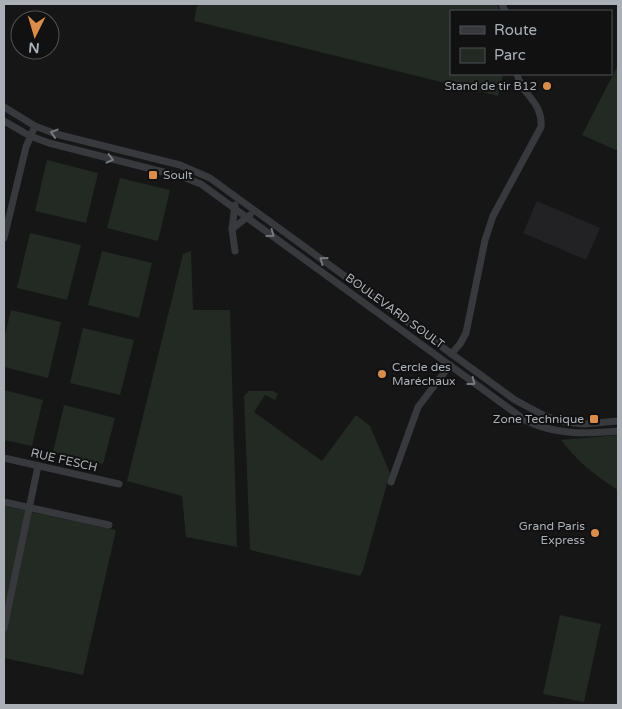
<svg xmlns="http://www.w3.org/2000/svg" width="622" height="709" font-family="'Varela Round',sans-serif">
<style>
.built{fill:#222224}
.green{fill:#232923}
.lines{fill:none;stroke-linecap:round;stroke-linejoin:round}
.minor{stroke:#37393c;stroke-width:7}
.oneway{stroke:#767a7f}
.poi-dot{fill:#da8d4b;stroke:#111112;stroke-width:2}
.labels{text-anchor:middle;stroke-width:4;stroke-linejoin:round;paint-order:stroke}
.poi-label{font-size:12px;fill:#aab0b6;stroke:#111112;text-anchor:end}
.street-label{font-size:12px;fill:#aab0b6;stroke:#111112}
</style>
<rect width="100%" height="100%" fill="#161617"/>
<polygon class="built" points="537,201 600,228 586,260 523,233"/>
<g class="green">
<polygon points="200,4 497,4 500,11 451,11 451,74 503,74 498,96 194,21 197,6"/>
<polygon points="618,65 618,151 582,135"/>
<polygon points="47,160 98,173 86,223 35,211"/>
<polygon points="120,178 170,190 158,241 107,228"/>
<polygon points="30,233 81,245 67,300 17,288"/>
<polygon points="102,251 152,263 139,318 88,305"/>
<polygon points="191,251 193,310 230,310 237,547 186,537 182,496 127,481 183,254"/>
<polygon points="11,310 61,322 48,378 4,367 4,339"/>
<polygon points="83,328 134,340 120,395 70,383"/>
<polygon points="4,390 43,400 32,446 4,440"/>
<polygon points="249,391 273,391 278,394 275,400 265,395 254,412 322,461 356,415 370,426 390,473 363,570 360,576 250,550 244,396"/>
<polygon points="64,405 115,418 103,464 53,452"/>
<path d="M618 435V490C595 476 577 461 561 440Z"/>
<polygon points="4,506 116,530 83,675 4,658"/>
<polygon points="560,615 601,624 584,702 543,694"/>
</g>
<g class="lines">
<g class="minor">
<polyline points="502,4 505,11"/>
<polyline points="4,107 35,126 56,134 180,165 210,178 515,400 545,416 565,422 584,424 618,421"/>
<path d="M4 121 30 136 49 143 183 177 201 184 525 420C555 435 585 434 618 431"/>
<polyline points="235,205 232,229 235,251"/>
<polyline points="232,229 250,215"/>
<polyline points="4,238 26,147 35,126"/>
<path d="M451 354 460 344 466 333 485 240 493 216 541 127C543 101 522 96 517 74"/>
<polyline points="4,458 119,484"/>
<polyline points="391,482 418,407 450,365"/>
<polyline points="4,502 109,525"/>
<polyline points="4,628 38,466"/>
</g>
</g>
<defs><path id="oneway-chevron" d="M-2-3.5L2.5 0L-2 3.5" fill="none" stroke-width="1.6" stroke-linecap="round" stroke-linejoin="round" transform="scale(1.25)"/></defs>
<g class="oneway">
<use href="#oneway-chevron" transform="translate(54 133) rotate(-162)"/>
<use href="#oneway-chevron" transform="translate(110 159) rotate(14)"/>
<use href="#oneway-chevron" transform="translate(271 234) rotate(36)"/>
<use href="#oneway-chevron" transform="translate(323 260) rotate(-144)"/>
<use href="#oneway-chevron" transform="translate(472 382) rotate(37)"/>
</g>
<g class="poi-dot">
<circle cx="547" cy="86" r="5"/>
<rect x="148" y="170" width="10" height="10" rx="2.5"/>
<circle cx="382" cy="374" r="5"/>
<rect x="589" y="414" width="10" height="10" rx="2.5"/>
<circle cx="595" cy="533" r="5"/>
</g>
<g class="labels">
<g class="poi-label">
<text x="537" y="90">Stand de tir B12</text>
<text x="163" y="179" text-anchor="start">Soult</text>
<text x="392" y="371" text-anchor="start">Cercle des<tspan x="392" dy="14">Maréchaux</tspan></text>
<text x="584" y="423">Zone Technique</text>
<text x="585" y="530">Grand Paris<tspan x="585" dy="14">Express</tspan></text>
</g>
<g class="street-label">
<text transform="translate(395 311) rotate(36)" y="4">BOULEVARD SOULT</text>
<text transform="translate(64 460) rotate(13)" y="4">RUE FESCH</text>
</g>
</g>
<rect width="622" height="709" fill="none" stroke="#aab0b6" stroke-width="10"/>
<rect x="450" y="10" width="162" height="65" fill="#111112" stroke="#4e5154"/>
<rect x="460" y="26" width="25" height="8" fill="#37393c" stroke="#4e5154"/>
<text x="494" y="35" font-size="15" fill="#aab0b6">Route</text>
<rect x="460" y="48" width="25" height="15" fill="#232923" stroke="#4e5154"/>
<text x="494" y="60" font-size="15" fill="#aab0b6">Parc</text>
<g transform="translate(35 35) rotate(185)"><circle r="24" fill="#111112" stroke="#4e5154"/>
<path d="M0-4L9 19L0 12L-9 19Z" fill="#da8d4b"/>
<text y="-8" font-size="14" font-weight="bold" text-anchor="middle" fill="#aab0b6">N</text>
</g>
</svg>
